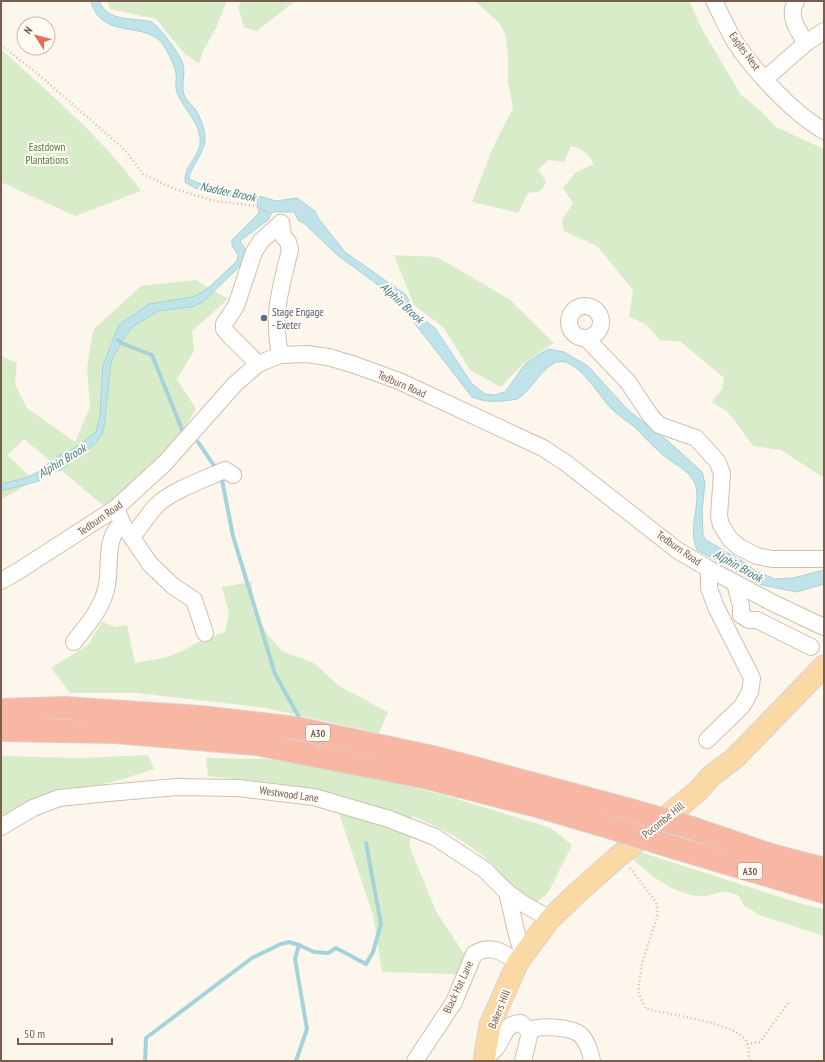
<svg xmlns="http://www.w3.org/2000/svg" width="825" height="1062" font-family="'PT Sans Narrow',sans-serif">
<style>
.green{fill:#d8ecc9}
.water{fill:#bfe3e8;stroke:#a5d3da}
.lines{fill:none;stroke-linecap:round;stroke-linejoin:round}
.stream{stroke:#a5d3da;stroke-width:4}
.minor-casing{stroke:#d1beb0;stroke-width:18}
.major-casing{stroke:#dad1cd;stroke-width:23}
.highway-casing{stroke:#dad1cd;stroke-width:24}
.path{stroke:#d9b8a5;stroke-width:2.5;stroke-dasharray:1 3;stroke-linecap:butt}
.minor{stroke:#fff;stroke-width:16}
.major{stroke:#fbd9a5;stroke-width:21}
.highway{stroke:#f7b7a3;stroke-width:22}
.highway-bridge-casing{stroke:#dad1cd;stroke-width:24;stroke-linecap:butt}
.highway-bridge{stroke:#f7b7a3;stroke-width:22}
.service-dot{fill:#5c6f8a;stroke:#fffaf3;stroke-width:1.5}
.labels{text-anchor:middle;stroke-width:4;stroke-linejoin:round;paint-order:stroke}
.shield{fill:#fffaf3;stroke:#a28b7f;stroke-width:1}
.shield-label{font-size:10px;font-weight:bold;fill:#7a5c4d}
.street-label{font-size:11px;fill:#7a5c4d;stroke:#fffaf3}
.park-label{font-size:11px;fill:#537a41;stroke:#fffaf3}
.service-label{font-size:11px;fill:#4e5e75;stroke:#fffaf3;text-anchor:start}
.water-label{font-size:12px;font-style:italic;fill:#437c86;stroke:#fffaf3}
</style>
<rect width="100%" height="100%" fill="#fdf6ec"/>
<g class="green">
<polygon points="107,1 227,1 216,28 203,51 199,64 184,53 156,19 110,9"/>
<polygon points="242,1 295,1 257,31 244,27 238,7"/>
<path d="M475 1H689L702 29 741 95 761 111 776 127 824 149V478L781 450 753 446 728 412 712 402 722 389 724 378 681 342 660 340 646 324 629 317 633 290 597 246 564 231 562 220 573 203 563 188 576 172 594 164C589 154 582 148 571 146L564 162 548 160 538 170 546 181C543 192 538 192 528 193L518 213 472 202 493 147 513 108 508 82V55L505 33 498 22Z"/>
<path d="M1 49C50 94 102 137 141 191L75 216 1 182Z"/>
<polygon points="394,255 437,257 509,299 554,343 524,363 501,387 470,370 444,328 414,305"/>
<polygon points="196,280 228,299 192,331 194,351 177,379 196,409 170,451 132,492 105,507 24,439 7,455 34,480 1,500 1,356 17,363 15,384 27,408 75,442 90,407 87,368 93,330 141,286"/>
<polygon points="252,582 252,608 267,634 282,651 314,663 339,686 388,712 379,733 266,708 137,693 70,693 51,668 88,645 102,622 116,627 127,625 135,663 167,657 184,650 200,641 225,632 229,612 222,587"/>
<polygon points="148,755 154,769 120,780 50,797 1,821 1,756 82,758"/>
<path d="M206 758 278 759 369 776 444 795 551 828 572 845 548 893 536 903C513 892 499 868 479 853 459 837 436 826 412 816L410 848 436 911 464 954 457 974 382 972 373 915 333 795 289 785 208 776Z"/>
<path d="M634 850 805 905 824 909V936L762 916 744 906 739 896C735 894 729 892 724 892 717 892 710 896 703 896 677 897 647 874 630 856Z"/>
</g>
<path class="water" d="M91 1H99C109 23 132 17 152 22 161 29 180 54 183 64 186 76 180 86 185 97 188 102 192 105 195 109 200 116 205 129 205 138 205 154 188 170 189 179L206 186 259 196 276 201 297 198 315 211 318 218 345 252 406 295 416 314 435 328 472 384 485 394 495 395 505 392 526 363 548 349 564 352 588 366 628 410 668 441 702 472 705 483 702 510 703 535 706 540 747 564 755 571 775 579 793 578 824 570V584L797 592 762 585 697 550C687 527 702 503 695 484 689 469 673 464 662 454 653 446 644 437 636 428 627 421 617 415 610 407 598 395 575 353 554 363 540 371 528 394 517 399 512 400 506 401 502 401 491 402 482 401 472 397L402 307 385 290 336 254 304 223 299 221 294 212H272L268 220 240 241 247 251 245 261 203 302 191 307 158 311 132 327 121 343 111 362 104 427 102 435 96 443 61 470 52 472 39 481 1 491V484L26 478 38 472 60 454 66 453 79 445 96 432 100 415 103 365 119 325 149 304 193 297 206 290 237 261 238 255 232 245V240L259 213 257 203C233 194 207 198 185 182 183 165 203 155 200 137 198 121 184 109 178 95 174 87 177 81 176 74 176 67 164 43 158 39 137 23 100 37 91 1Z"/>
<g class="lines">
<g class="stream">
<polyline points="118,340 121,343 152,355 183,432"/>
<polyline points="198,442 217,470"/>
<polyline points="221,475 233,536 275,674 299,717"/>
<polyline points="145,1061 146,1038 252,958 281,944 289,942 299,945"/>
<polyline points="296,1061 307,1029 295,959 299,945 314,952 328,953 336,948 366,964 373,952 381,924 366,843"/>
</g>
<g class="minor-casing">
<g id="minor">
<path d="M714 1C721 14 727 29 735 42 755 72 793 113 824 131"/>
<path d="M796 1C787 16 798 30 806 43"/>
<polyline points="765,79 806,43 824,31"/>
<circle cx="585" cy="322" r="16"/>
<polyline points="586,338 628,382 650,415 659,425 696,438 717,461 722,473 719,516 721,525 730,539 739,547 757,556 772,559 824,559"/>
<path d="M280 355C272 315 280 290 290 250L288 242 283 236 281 223"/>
<polyline points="258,364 231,337 224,329 224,324 236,306 254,252 261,241 281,223"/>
<polyline points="122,523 150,564 173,586 194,600 205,633"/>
<path d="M132 536C141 527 148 514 157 505 173 490 205 479 225 470L233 475"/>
<polyline points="1,581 20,570 116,508 165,463 235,384 258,364 280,355 307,354 328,357 352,364 399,381 543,448 566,463 677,550 709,569 773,603 824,627"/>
<polyline points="735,583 741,606 741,615 749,620 757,620 811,647"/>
<path d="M74 642C85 628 98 613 104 596 114 572 101 542 122 523L116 508"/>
<polyline points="707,740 742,706 750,692 752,678 716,607 709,588 709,569"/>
<polyline points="1,827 33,808 59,798 108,793 177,787 238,788 314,797 389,819 435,837 485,870 507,892 522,903 550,919"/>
<polyline points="507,892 517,935 523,954"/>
<path d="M530 1032 532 1029C544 1026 567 1027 578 1033 586 1038 591 1053 592 1061"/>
<path d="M484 1059C488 1056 493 1052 496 1048 504 1038 505 1022 521 1023L530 1032 523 1061"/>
<path d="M415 1061 454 1002 474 954C491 943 503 953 518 962"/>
</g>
</g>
<g class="major-casing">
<polyline id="major" points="484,1061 490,1025 518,962 550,919 576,894 621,854 698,791 711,776 735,758 824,666"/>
</g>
<g class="highway-casing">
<g id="highway">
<polyline points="1,710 64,708 200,717 296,728 437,758 627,809"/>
<polyline points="1,730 115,732 256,744 424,777 537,806 612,828"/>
<polyline points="692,828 771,855 824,869"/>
<polyline points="676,848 824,892"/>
</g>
</g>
<g class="path">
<polyline points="1,45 38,74 125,150 143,174 170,187 191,194 215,201 256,206 270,214"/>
<path d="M630 868 656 902 658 914 642 963 638 991 645 1008C665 1015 739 1022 747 1043 749 1048 748 1055 750 1061"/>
<polyline points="747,1044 760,1042 788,1003"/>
</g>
<use href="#minor" class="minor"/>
<use href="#major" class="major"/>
<use href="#highway" class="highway"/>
<g class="highway-bridge-casing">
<g id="highway-bridge">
<polyline points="627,809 692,828"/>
<polyline points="612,828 676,848"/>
</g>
</g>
<use href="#highway-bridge" class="highway-bridge"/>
</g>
<circle class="service-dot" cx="264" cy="318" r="4"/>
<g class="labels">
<g class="shield">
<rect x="306" y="725" width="24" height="16" rx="3"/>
<rect x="738" y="863" width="24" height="16" rx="3"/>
</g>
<g class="shield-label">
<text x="318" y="737">A30</text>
<text x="750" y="875">A30</text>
</g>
<g class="street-label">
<text transform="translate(745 51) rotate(54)" y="4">Eagles Nest</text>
<text transform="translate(402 384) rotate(23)" y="4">Tedburn Road</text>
<text transform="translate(100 518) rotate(-35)" y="4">Tedburn Road</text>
<text transform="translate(679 548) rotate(35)" y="4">Tedburn Road</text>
<text transform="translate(289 794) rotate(8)" y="4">Westwood Lane</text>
<text transform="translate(663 820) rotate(-39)" y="4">Pocombe Hill</text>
<text transform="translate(458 987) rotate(-65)" y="4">Black Hat Lane</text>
<text transform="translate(499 1009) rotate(-68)" y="4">Bakers Hill</text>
</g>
<g class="park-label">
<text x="47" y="151">Eastdown<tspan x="47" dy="13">Plantations</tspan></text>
</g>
<g class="service-label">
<text x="272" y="316">Stage Engage<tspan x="272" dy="13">- Exeter</tspan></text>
</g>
<g class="water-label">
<text transform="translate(228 192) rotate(12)" y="4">Nadder Brook</text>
<text transform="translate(402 303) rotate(43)" y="4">Alphin Brook</text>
<text transform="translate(62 461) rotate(-31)" y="4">Alphin Brook</text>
<text transform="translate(738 566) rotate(29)" y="4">Alphin Brook</text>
</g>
</g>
<rect width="825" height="1062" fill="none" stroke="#7a5c4d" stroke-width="4"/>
<g transform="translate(36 36) rotate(306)"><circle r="19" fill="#fffaf3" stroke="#cabbb1"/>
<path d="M0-3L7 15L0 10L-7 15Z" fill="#e76f51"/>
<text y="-6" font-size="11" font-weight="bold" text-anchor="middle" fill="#7a5c4d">N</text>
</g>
<path d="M18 1038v6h94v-6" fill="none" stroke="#7a5c4d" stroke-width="2"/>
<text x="24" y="1038" font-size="12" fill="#7a5c4d" stroke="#fffaf3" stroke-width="3" paint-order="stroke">50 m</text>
</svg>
